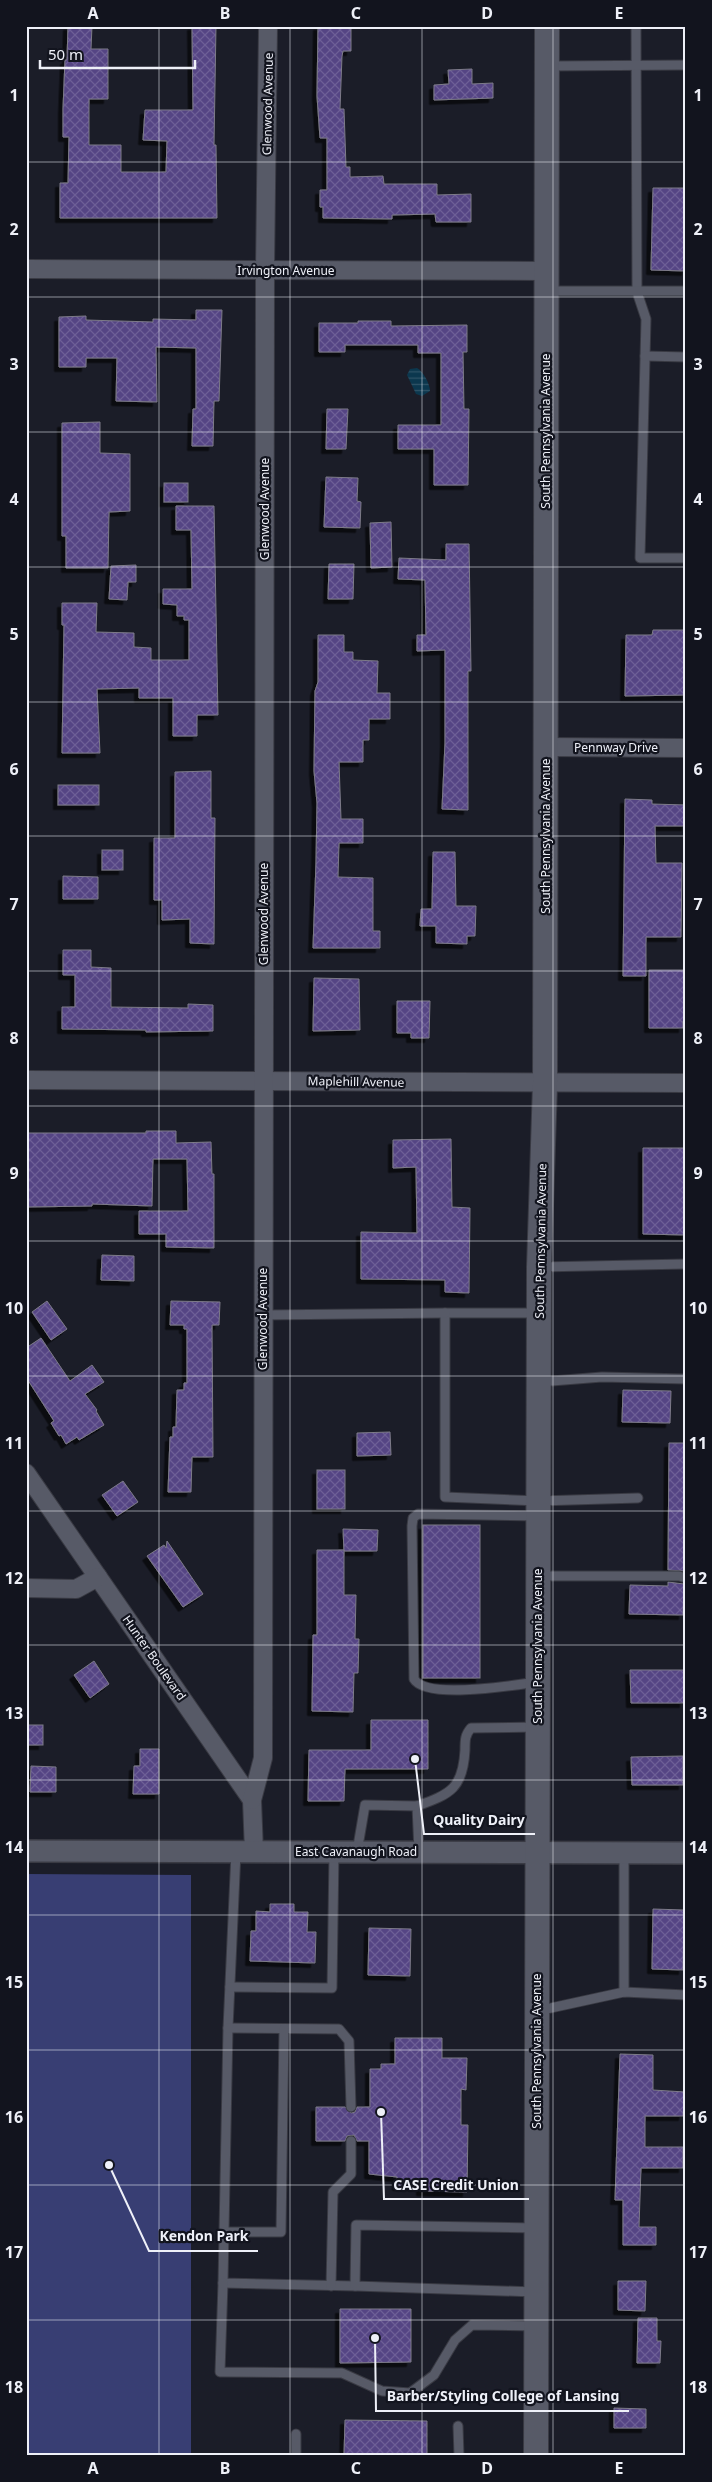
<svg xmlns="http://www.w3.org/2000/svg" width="712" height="2482" font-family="'Noto Sans',sans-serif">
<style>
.park{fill:#383e73}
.water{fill:url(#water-rules)}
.building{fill:url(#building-cross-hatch);stroke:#7d7b88;filter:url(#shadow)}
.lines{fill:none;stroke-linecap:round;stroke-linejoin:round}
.service-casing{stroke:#393a43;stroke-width:11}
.minor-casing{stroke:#393a43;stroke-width:20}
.tertiary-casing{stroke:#393a43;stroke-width:24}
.secondary-casing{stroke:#393a43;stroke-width:26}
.service{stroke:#575a67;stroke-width:9}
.minor{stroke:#575a67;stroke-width:18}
.tertiary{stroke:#575a67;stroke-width:21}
.secondary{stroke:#575a67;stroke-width:24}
.grid{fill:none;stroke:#eef0f8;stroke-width:1;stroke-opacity:0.55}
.labels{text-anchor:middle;stroke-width:4.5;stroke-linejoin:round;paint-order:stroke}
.street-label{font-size:12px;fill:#eef0f8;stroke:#12141e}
.leader{fill:none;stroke:#eef0f8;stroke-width:2}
.callout-dot{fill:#eef0f8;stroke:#12141e;stroke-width:2}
.callout-label{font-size:14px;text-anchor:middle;font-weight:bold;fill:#eef0f8;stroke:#12141e;stroke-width:4.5;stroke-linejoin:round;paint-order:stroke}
.neatline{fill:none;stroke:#eef0f8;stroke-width:2}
.grid-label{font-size:16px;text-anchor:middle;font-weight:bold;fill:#eef0f8}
</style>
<defs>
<pattern id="water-rules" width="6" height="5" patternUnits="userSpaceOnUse" patternTransform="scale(1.25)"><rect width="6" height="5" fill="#0b374e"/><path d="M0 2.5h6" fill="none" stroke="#2f5468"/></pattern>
<pattern id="building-cross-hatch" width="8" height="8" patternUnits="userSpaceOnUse" patternTransform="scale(1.25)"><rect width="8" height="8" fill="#544484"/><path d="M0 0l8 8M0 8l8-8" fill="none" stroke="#6d5f96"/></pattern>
<filter id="shadow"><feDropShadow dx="-4.5" dy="4.5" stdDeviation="0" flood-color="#0009"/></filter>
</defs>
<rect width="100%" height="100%" fill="#1b1d28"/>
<polygon class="park" points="26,1874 191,1875 191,2456 26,2456"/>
<path class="water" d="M417 368C423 371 430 384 430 391L422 396 416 394 407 375 410 369Z"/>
<g class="building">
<polygon points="68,26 92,26 91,49 108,49 108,99 89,99 89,145 121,145 121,172 166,172 167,141 143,140 145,110 193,110 192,26 216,26 214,145 216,145 217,218 60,218 60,183 68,183 69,137 63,137 63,109 65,60 67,60"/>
<polygon points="318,26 351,26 351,51 343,51 342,56 340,109 344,109 346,167 350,167 350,177 383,176 384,184 437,184 437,195 471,194 471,222 436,222 435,214 392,215 392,219 323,218 323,207 320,207 320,190 327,190 327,138 320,138 317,96"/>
<polygon points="472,69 472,84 493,83 493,98 434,100 434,85 449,84 448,70"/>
<polygon points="653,188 686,188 686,271 651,270"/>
<polygon points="196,310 222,310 219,401 214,401 213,446 192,446 193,409 196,409 196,348 156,347 157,402 116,401 117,358 86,358 86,367 59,367 59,317 86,316 86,320 153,322 153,319 196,320"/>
<polygon points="358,321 391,321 391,326 467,325 467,352 463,352 464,409 469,409 468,485 434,485 434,449 398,449 398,425 441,425 441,353 418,353 418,345 345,345 345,352 319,352 319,323 358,323"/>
<polygon points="327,409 348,409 346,449 326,449"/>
<polygon points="100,422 100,453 130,454 130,511 109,512 108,568 66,568 66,536 62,536 62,423"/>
<polygon points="326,477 358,478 357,501 361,502 360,528 324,527"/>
<rect x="164" y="483" width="24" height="19"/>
<polygon points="176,506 214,506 218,715 197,715 197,736 173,736 173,698 139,698 139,688 97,689 100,753 62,753 64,625 62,625 62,603 97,603 96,632 134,633 134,647 151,648 151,660 189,660 189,620 184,620 184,616 177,616 177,605 163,604 163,589 192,589 191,530 176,530"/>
<polygon points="391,522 392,567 371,568 370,523"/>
<polygon points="446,544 469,544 471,671 468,671 468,810 442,809 445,743 445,650 417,651 417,635 426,635 425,580 398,579 399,558 446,560"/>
<polygon points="329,564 354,564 353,599 328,599"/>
<polygon points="136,565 136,582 128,582 127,600 109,599 111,566"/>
<polygon points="653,630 686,630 686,695 625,696 626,635 652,635"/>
<polygon points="318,635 344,635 344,652 353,652 353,660 378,661 377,693 390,693 390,719 369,719 369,740 363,740 363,762 339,762 341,819 363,819 363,843 339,843 338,877 373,878 373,931 380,931 380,948 313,948 316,862 317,803 314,771 315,691 318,682"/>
<polygon points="211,771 211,818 215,818 214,944 190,943 190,919 162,920 162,900 154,900 154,838 175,838 175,772"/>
<rect x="58" y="785" width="41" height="20"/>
<polygon points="625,799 652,800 652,804 686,805 686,826 655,826 656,863 682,863 681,937 646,937 646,976 623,976"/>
<rect x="102" y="850" width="21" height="20"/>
<polygon points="433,852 455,852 456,906 476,906 475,936 467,936 467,944 436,943 436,926 420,926 421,909 432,909"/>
<polygon points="63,876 98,877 98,899 63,899"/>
<polygon points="63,950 91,950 91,967 111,968 111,1007 188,1008 188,1004 213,1005 213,1031 146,1032 146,1030 62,1029 62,1007 75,1007 75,975 63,975"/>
<polygon points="649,970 686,970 686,1021 683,1021 683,1028 649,1028"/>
<polygon points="314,978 359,979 360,1030 313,1031"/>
<polygon points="397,1001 430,1001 429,1038 411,1038 411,1033 397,1033"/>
<polygon points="146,1131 176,1131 176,1143 211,1142 212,1174 214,1174 214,1248 166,1247 166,1234 139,1234 139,1211 188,1211 187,1159 153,1159 152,1206 92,1204 92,1206 27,1207 26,1133 146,1133"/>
<polygon points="451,1139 452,1207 470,1208 469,1293 445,1292 445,1280 361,1279 361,1232 417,1233 416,1167 393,1168 393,1140"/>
<polygon points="643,1148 686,1148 686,1235 643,1234"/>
<polygon points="102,1255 134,1256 134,1281 101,1280"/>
<polygon points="47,1301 67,1329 51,1340 32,1312"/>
<polygon points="171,1301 220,1302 219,1325 212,1325 213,1457 192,1457 191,1492 168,1492 170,1437 173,1437 173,1427 176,1427 177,1390 184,1390 184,1383 187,1383 187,1329 184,1329 184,1325 170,1325"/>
<polygon points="41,1338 70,1381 92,1365 104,1382 85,1394 97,1410 96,1411 104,1425 79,1440 77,1437 66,1444 61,1435 59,1436 51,1423 54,1421 26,1377 26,1348"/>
<polygon points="623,1390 671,1391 670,1423 622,1422"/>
<polygon points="390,1432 391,1455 357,1456 357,1433"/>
<polygon points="669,1443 686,1443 684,1571 668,1570"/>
<rect x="317" y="1470" width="28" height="39"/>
<polygon points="123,1481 138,1502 117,1516 102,1495"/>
<rect x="423" y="1525" width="57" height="153"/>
<polygon points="343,1529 378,1530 377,1551 344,1551"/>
<polygon points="167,1541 203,1594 183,1607 147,1556 164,1545 166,1548"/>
<polygon points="317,1550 344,1550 344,1595 356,1595 355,1639 359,1639 358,1673 354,1673 353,1712 312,1711 313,1635 317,1635"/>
<polygon points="668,1582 684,1584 683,1615 629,1614 630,1585 668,1586"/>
<polygon points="94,1661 109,1684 90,1698 74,1675"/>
<polygon points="630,1670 684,1670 684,1703 631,1703"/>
<polygon points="371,1720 428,1720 428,1769 345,1769 344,1801 308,1801 309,1750 371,1750"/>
<rect x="26" y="1725" width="17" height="20"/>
<polygon points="140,1749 159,1749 159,1794 133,1794 134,1766 140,1766"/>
<polygon points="683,1756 683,1785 632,1785 631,1757"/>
<polygon points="31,1766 56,1767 56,1792 30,1792"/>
<polygon points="270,1904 294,1904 294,1912 308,1912 307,1932 316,1932 315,1963 250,1961 251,1931 256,1931 256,1911 270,1912"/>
<polygon points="653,1909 684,1910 683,1970 652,1969"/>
<polygon points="369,1928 411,1929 410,1976 368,1975"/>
<polygon points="395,2038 442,2038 442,2058 467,2058 466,2090 461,2089 461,2125 468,2125 467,2192 421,2191 421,2186 397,2186 397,2177 369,2174 369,2141 357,2141 354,2135 347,2136 345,2141 316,2141 316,2107 345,2107 351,2113 355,2112 357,2107 370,2107 370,2069 381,2069 381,2064 395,2064"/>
<polygon points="620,2054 653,2055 653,2090 685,2092 683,2116 645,2116 645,2147 683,2147 683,2168 641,2168 639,2227 656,2227 656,2245 623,2245 623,2200 615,2200"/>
<polygon points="618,2281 646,2281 645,2311 618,2310"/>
<polygon points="340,2309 411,2309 411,2362 340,2363"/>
<polygon points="638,2318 657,2318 657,2341 661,2341 660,2363 637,2363"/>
<polygon points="614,2408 646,2409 646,2428 614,2428"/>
<polygon points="345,2420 427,2421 427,2456 344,2456"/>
</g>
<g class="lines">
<g class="service-casing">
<g id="service">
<polyline points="636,26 637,292 646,319 640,558 686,558"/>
<polyline points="549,66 686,65"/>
<polyline points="546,291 686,291"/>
<polyline points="645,356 686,357"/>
<polyline points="539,1267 686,1264"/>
<polyline points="539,1313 445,1313 445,1497 539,1501 638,1498"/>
<polyline points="263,1315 445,1313"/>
<polyline points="539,1382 602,1377 686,1379"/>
<polyline points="539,1576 679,1576 686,1578"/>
<path d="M537 1682C515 1685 426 1700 414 1679L412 1526 413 1518 418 1514 538 1516"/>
<path d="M417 1806C451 1794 463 1788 465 1750 465 1740 465 1735 471 1728L538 1727"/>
<polyline points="236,1852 228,2028 223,2283 355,2286"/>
<polyline points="357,1852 365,1805 417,1806 419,1852"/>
<polyline points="230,1987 332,1988 334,1852"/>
<polyline points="624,1992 624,1853"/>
<polyline points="537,2011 624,1992 686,1995"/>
<polyline points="228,2028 339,2029 349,2041 351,2107"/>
<polyline points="224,2232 281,2232 284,2029"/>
<polyline points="223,2283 220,2372 342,2373 382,2391 410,2393 434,2375 455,2340 472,2325 535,2326"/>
<polyline points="331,2286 333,2192 351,2174 351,2141"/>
<polyline points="535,2292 355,2286 356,2225 536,2228"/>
<polyline points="458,2426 459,2456"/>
<polyline points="296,2434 296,2456"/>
</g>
</g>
<g class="minor-casing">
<g id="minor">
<polyline points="26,269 546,271"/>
<polyline points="546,747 686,748"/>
<polyline points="26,1080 686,1083"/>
<polyline points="26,1473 252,1800 254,1852"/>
<polyline points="26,1588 76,1589 98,1577"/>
<polyline points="252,1800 263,1758 265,270 268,26"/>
</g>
</g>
<g class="tertiary-casing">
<polyline id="tertiary" points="26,1851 686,1853"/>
</g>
<g class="secondary-casing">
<polyline id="secondary" points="536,2456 539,1267 545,1084 547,26"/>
</g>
<use href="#service" class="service"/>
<use href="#minor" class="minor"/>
<use href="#tertiary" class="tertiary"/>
<use href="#secondary" class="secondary"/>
</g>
<path class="grid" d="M159 26V2456M290 26V2456M422 26V2456M553 26V2456M26 162H686M26 297H686M26 432H686M26 567H686M26 702H686M26 836H686M26 971H686M26 1106H686M26 1241H686M26 1376H686M26 1511H686M26 1645H686M26 1780H686M26 1915H686M26 2050H686M26 2185H686M26 2320H686"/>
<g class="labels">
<g class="street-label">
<text transform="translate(268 104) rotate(-89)" y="4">Glenwood Avenue</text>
<text x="286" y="275">Irvington Avenue</text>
<text transform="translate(546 431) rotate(-90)" y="4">South Pennsylvania Avenue</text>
<text transform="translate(265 509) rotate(-90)" y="4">Glenwood Avenue</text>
<text x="616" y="752">Pennway Drive</text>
<text transform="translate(546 836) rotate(-90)" y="4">South Pennsylvania Avenue</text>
<text transform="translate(264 914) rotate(-90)" y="4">Glenwood Avenue</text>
<text transform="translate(356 1082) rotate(1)" y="4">Maplehill Avenue</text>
<text transform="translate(541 1241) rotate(-89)" y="4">South Pennsylvania Avenue</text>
<text transform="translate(263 1319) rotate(-90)" y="4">Glenwood Avenue</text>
<text transform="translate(538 1646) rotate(-90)" y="4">South Pennsylvania Avenue</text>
<text transform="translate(154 1658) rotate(55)" y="4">Hunter Boulevard</text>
<text x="356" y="1856">East Cavanaugh Road</text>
<text transform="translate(537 2051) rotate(-90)" y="4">South Pennsylvania Avenue</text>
</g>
</g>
<path class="leader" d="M415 1759L424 1834H535M381 2112L384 2199H529M109 2165L149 2251H258M375 2338L376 2411H629"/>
<g class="callout-dot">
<circle cx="415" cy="1759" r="5"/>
<circle cx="381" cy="2112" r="5"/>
<circle cx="109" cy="2165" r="5"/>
<circle cx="375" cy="2338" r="5"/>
</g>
<g class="callout-label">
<text x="479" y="1825">Quality Dairy</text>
<text x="456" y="2190">CASE Credit Union</text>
<text x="204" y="2241">Kendon Park</text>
<text x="503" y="2401">Barber/Styling College of Lansing</text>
</g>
<rect width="712" height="2482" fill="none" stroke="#12141e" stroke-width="55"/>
<path d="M40 60v8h155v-8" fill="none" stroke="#eef0f8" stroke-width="2.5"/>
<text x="48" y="60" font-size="15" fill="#eef0f8" stroke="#12141e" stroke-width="4" paint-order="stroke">50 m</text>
<rect x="28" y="28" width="656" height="2426" class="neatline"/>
<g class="grid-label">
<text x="93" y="19">A</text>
<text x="225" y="19">B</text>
<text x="356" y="19">C</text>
<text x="487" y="19">D</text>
<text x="619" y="19">E</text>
<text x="14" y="101">1</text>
<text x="698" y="101">1</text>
<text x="14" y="235">2</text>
<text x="698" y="235">2</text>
<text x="14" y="370">3</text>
<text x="698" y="370">3</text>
<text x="14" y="505">4</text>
<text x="698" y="505">4</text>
<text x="14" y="640">5</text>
<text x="698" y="640">5</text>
<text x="14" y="775">6</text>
<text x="698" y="775">6</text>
<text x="14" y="910">7</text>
<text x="698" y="910">7</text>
<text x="14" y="1044">8</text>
<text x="698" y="1044">8</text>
<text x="14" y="1179">9</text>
<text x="698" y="1179">9</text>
<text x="14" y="1314">10</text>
<text x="698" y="1314">10</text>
<text x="14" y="1449">11</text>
<text x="698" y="1449">11</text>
<text x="14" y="1584">12</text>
<text x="698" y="1584">12</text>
<text x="14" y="1719">13</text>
<text x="698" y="1719">13</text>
<text x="14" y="1853">14</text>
<text x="698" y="1853">14</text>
<text x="14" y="1988">15</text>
<text x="698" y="1988">15</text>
<text x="14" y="2123">16</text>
<text x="698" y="2123">16</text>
<text x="14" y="2258">17</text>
<text x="698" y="2258">17</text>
<text x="14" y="2393">18</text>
<text x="698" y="2393">18</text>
<text x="93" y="2474">A</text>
<text x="225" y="2474">B</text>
<text x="356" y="2474">C</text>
<text x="487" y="2474">D</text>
<text x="619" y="2474">E</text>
</g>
</svg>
